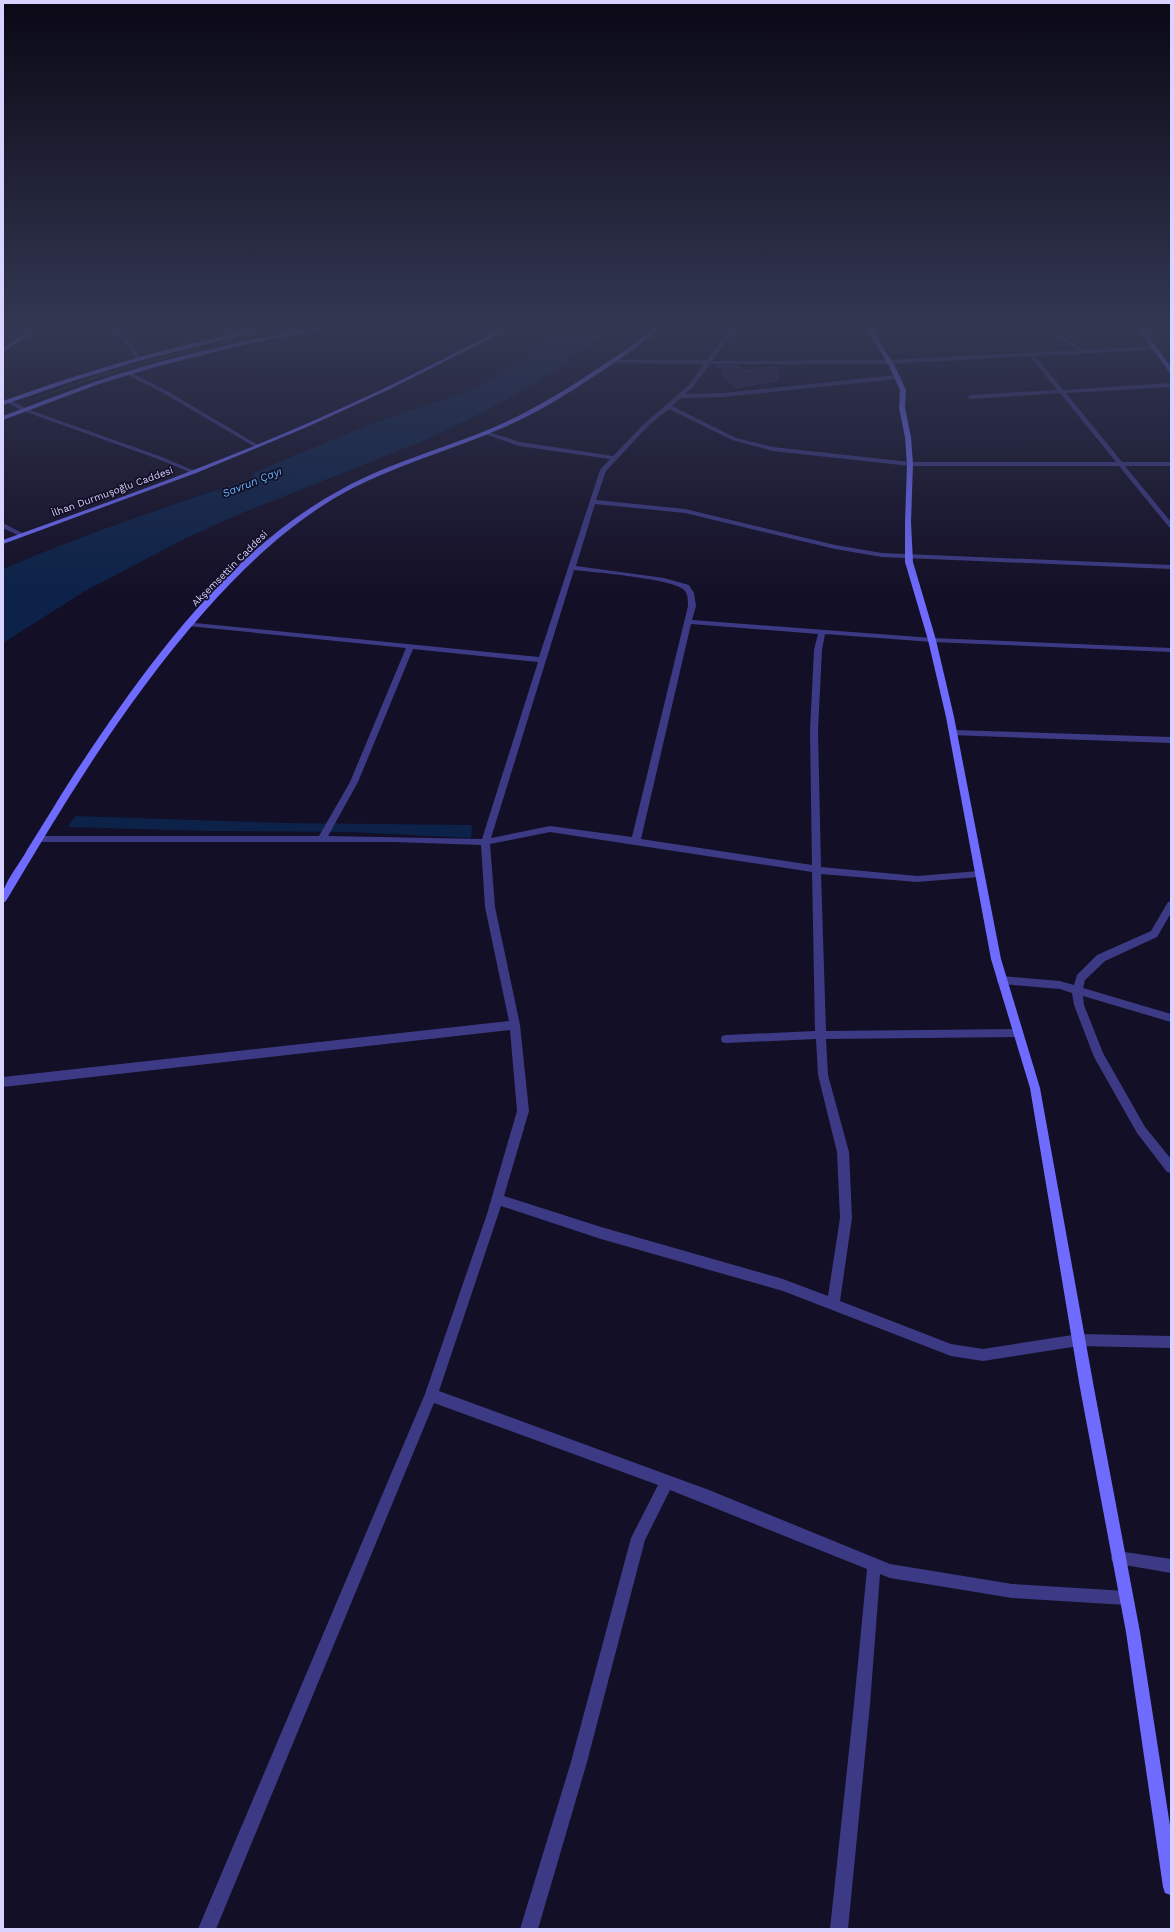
<svg xmlns="http://www.w3.org/2000/svg" width="1174" height="1932" font-family="'Work Sans',sans-serif">
<style>
.green{fill:#12302f}
.water{fill:#0c2248}
.lines{fill:none;stroke-linecap:round;stroke-linejoin:round}
.river{fill:#0c2248;fill-rule:evenodd}
.building{fill:#241b47;stroke:#3b2d73}
.street{fill:#3d3a85;fill-rule:evenodd}
.secondary{fill:#6f6bff;fill-rule:evenodd}
.labels{text-anchor:middle;stroke-width:3.5;stroke-linejoin:round;paint-order:stroke}
.far-street-label{font-size:10px;fill:#d9d4ff;stroke:#130f26}
.far-water-label{font-size:11px;font-style:italic;fill:#62b6ff;stroke:#130f26}
</style>
<rect width="100%" height="100%" fill="#130f26"/>
<path class="green" d="M300 325H316C220 341 127 367 36 399H33L96 375 231 339Z"/>
<g class="water">
<path d="M558 325H617L534 385 469 419 418 443 237 515 188 537 85 591 3 643V569C66 542 131 519 196 497 289 466 384 437 470 390 504 372 535 355 558 325Z"/>
<polygon points="75,816 286,823 472,825 471,838 350,832 208,831 68,827"/>
</g>
<g class="lines">
<polygon class="river" points="476,388 483,390 487,394 483,398 387,434 271,482 263,484 255,482 251,477 255,472 371,424"/>
</g>
<polygon class="building" points="717,366 738,366 744,371 776,366 778,380 736,388 722,374 726,374"/>
<g class="lines">
<g class="street">
<path d="M101 325C121 325 132 345 142 360L141 361H137L122 338Z"/>
<path d="M738 325H744L728 339 712 361 889 360 1077 350 1042 325H1048L1083 350 1153 346 1156 348 1153 350 1035 356 1063 390 1171 383V387L1066 393 1122 462H1171V466H1125L1171 522V528L1169 527 1119 466H910L773 451 732 440 669 409 649 425 606 471 596 500 685 509 835 545 882 553 1171 565V569L882 557 835 549 685 513 595 504 576 566 664 578 689 585 694 593 696 606 692 620 932 638 1171 648V652L932 642 825 634 822 650 818 730 821 867 917 876 979 871 984 874 979 877 917 882 821 874 826 1031 1018 1029 1022 1030 1023 1033 1022 1036 1018 1037 826 1039 828 1075 849 1152 852 1218 840 1301 951 1344 983 1349 1079 1334 1171 1336V1348L1079 1346 983 1361 951 1356 783 1291 601 1239 501 1206 439 1391 709 1490 890 1564 1012 1584 1126 1591 1131 1593 1133 1598 1131 1603 1126 1605 1012 1598 890 1578 880 1574 870 1704 848 1929H830L854 1704 867 1569 670 1490 645 1540 587 1762 538 1929H520L571 1762 631 1538 658 1485 434 1403 216 1929H198L425 1394 487 1214 517 1111 510 1030 3 1087V1077L509 1021 485 907 481 845 395 842H39L34 839 39 836H319L350 782 406 648 188 626H185V622L539 657 600 470 610 459 519 446 482 433 485 431 520 442 613 456 645 423 688 386 704 364 614 363 612 362V360H707L724 337ZM1030 356 1057 390 970 395 967 397 970 399 1060 393 1116 462H910L773 447 736 438 672 406 681 398 723 397 897 379 900 377 897 375 723 393 685 394 692 388 710 364H889ZM574 570C594 572 671 579 683 589 688 592 688 601 688 606L632 837 550 826 491 838ZM691 624 818 634 814 650 810 730 812 865 641 839ZM413 649 538 662 482 839 328 836 358 782ZM550 832 812 872 815 1031 726 1035 722 1036 721 1039 722 1042 726 1043 816 1039 818 1075 837 1152 840 1218 828 1296 783 1279 601 1227 504 1196 529 1111 520 1025 495 907 490 844Z"/>
<polygon points="3,333 22,336 25,338 22,340 3,337"/>
<polygon points="130,372 169,392 260,446 255,447 165,394 128,375 127,374"/>
<polygon points="6,400 10,400 27,409 162,457 197,472 192,473 158,459 23,411 6,402"/>
<polygon points="3,523 24,534 25,535 20,536 3,528"/>
<polygon points="953,730 1171,737 1171,743 950,735 950,731"/>
<polygon points="1171,901 1171,913 1157,937 1105,961 1085,980 1083,988 1171,1014 1171,1022 1083,996 1084,1005 1103,1053 1145,1127 1171,1159 1171,1173 1167,1172 1137,1133 1094,1057 1074,1005 1072,993 1060,989 1002,984 998,983 997,980 998,977 1002,976 1060,981 1074,985 1077,975 1097,955 1151,931 1168,902"/>
<polygon points="1118,1551 1171,1559 1171,1573 1113,1563 1111,1558 1113,1553"/>
</g>
<g class="secondary">
<polygon points="39,325 45,325 3,352 3,348"/>
<path d="M275 325H284L142 360 73 381 3 405V401C92 369 182 343 275 325Z"/>
<path d="M332 325H342L247 344 159 366 99 384 3 420V416C33 405 63 393 94 382 171 356 252 338 332 325Z"/>
<path d="M507 325H513L487 340 390 389 307 427 196 473 3 544V540C66 517 129 495 191 471 299 430 406 381 507 325Z"/>
<path d="M657 325H663C645 343 623 357 602 371 569 393 536 414 500 429 450 450 397 465 349 490 293 520 247 564 205 611 127 699 66 800 6 901L3 903C3 898 2 893 4 889 9 876 20 863 27 850 43 825 58 799 75 773 145 668 228 550 342 489 391 462 446 448 497 426 529 412 559 394 588 375 612 359 636 344 657 325Z"/>
<polygon points="864,325 869,325 895,366 906,390 905,408 911,437 913,464 911,522 913,562 936,640 954,717 1001,959 1040,1088 1094,1388 1140,1632 1171,1832 1171,1895 1165,1893 1163,1887 1126,1632 1080,1388 1030,1088 991,959 946,717 928,640 905,562 905,522 907,464 905,437 899,408 900,390 889,366"/>
<polygon points="1136,325 1140,325 1171,367 1171,373 1169,372"/>
<polygon points="1157,325 1164,325 1171,327 1171,331"/>
</g>
</g>
<linearGradient id="sky" x2="0" y2="1"><stop stop-color="#0a0815"/><stop offset="0.55" stop-color="#333752"/><stop offset="1" stop-color="#333752" stop-opacity="0"/></linearGradient>
<rect width="1174" height="595" fill="url(#sky)"/>
<g class="labels">
<g class="far-street-label">
<text transform="translate(112 491) rotate(-20)" y="4">İlhan Durmuşoğlu Caddesi</text>
<text transform="translate(229 568) rotate(-45)" y="4">Akşemsettin Caddesi</text>
</g>
<g class="far-water-label">
<text transform="translate(252 482) rotate(-22)" y="4">Savrun Çayı</text>
</g>
</g>
<rect width="1174" height="1932" fill="none" stroke="#d9d4ff" stroke-width="8"/>
</svg>
